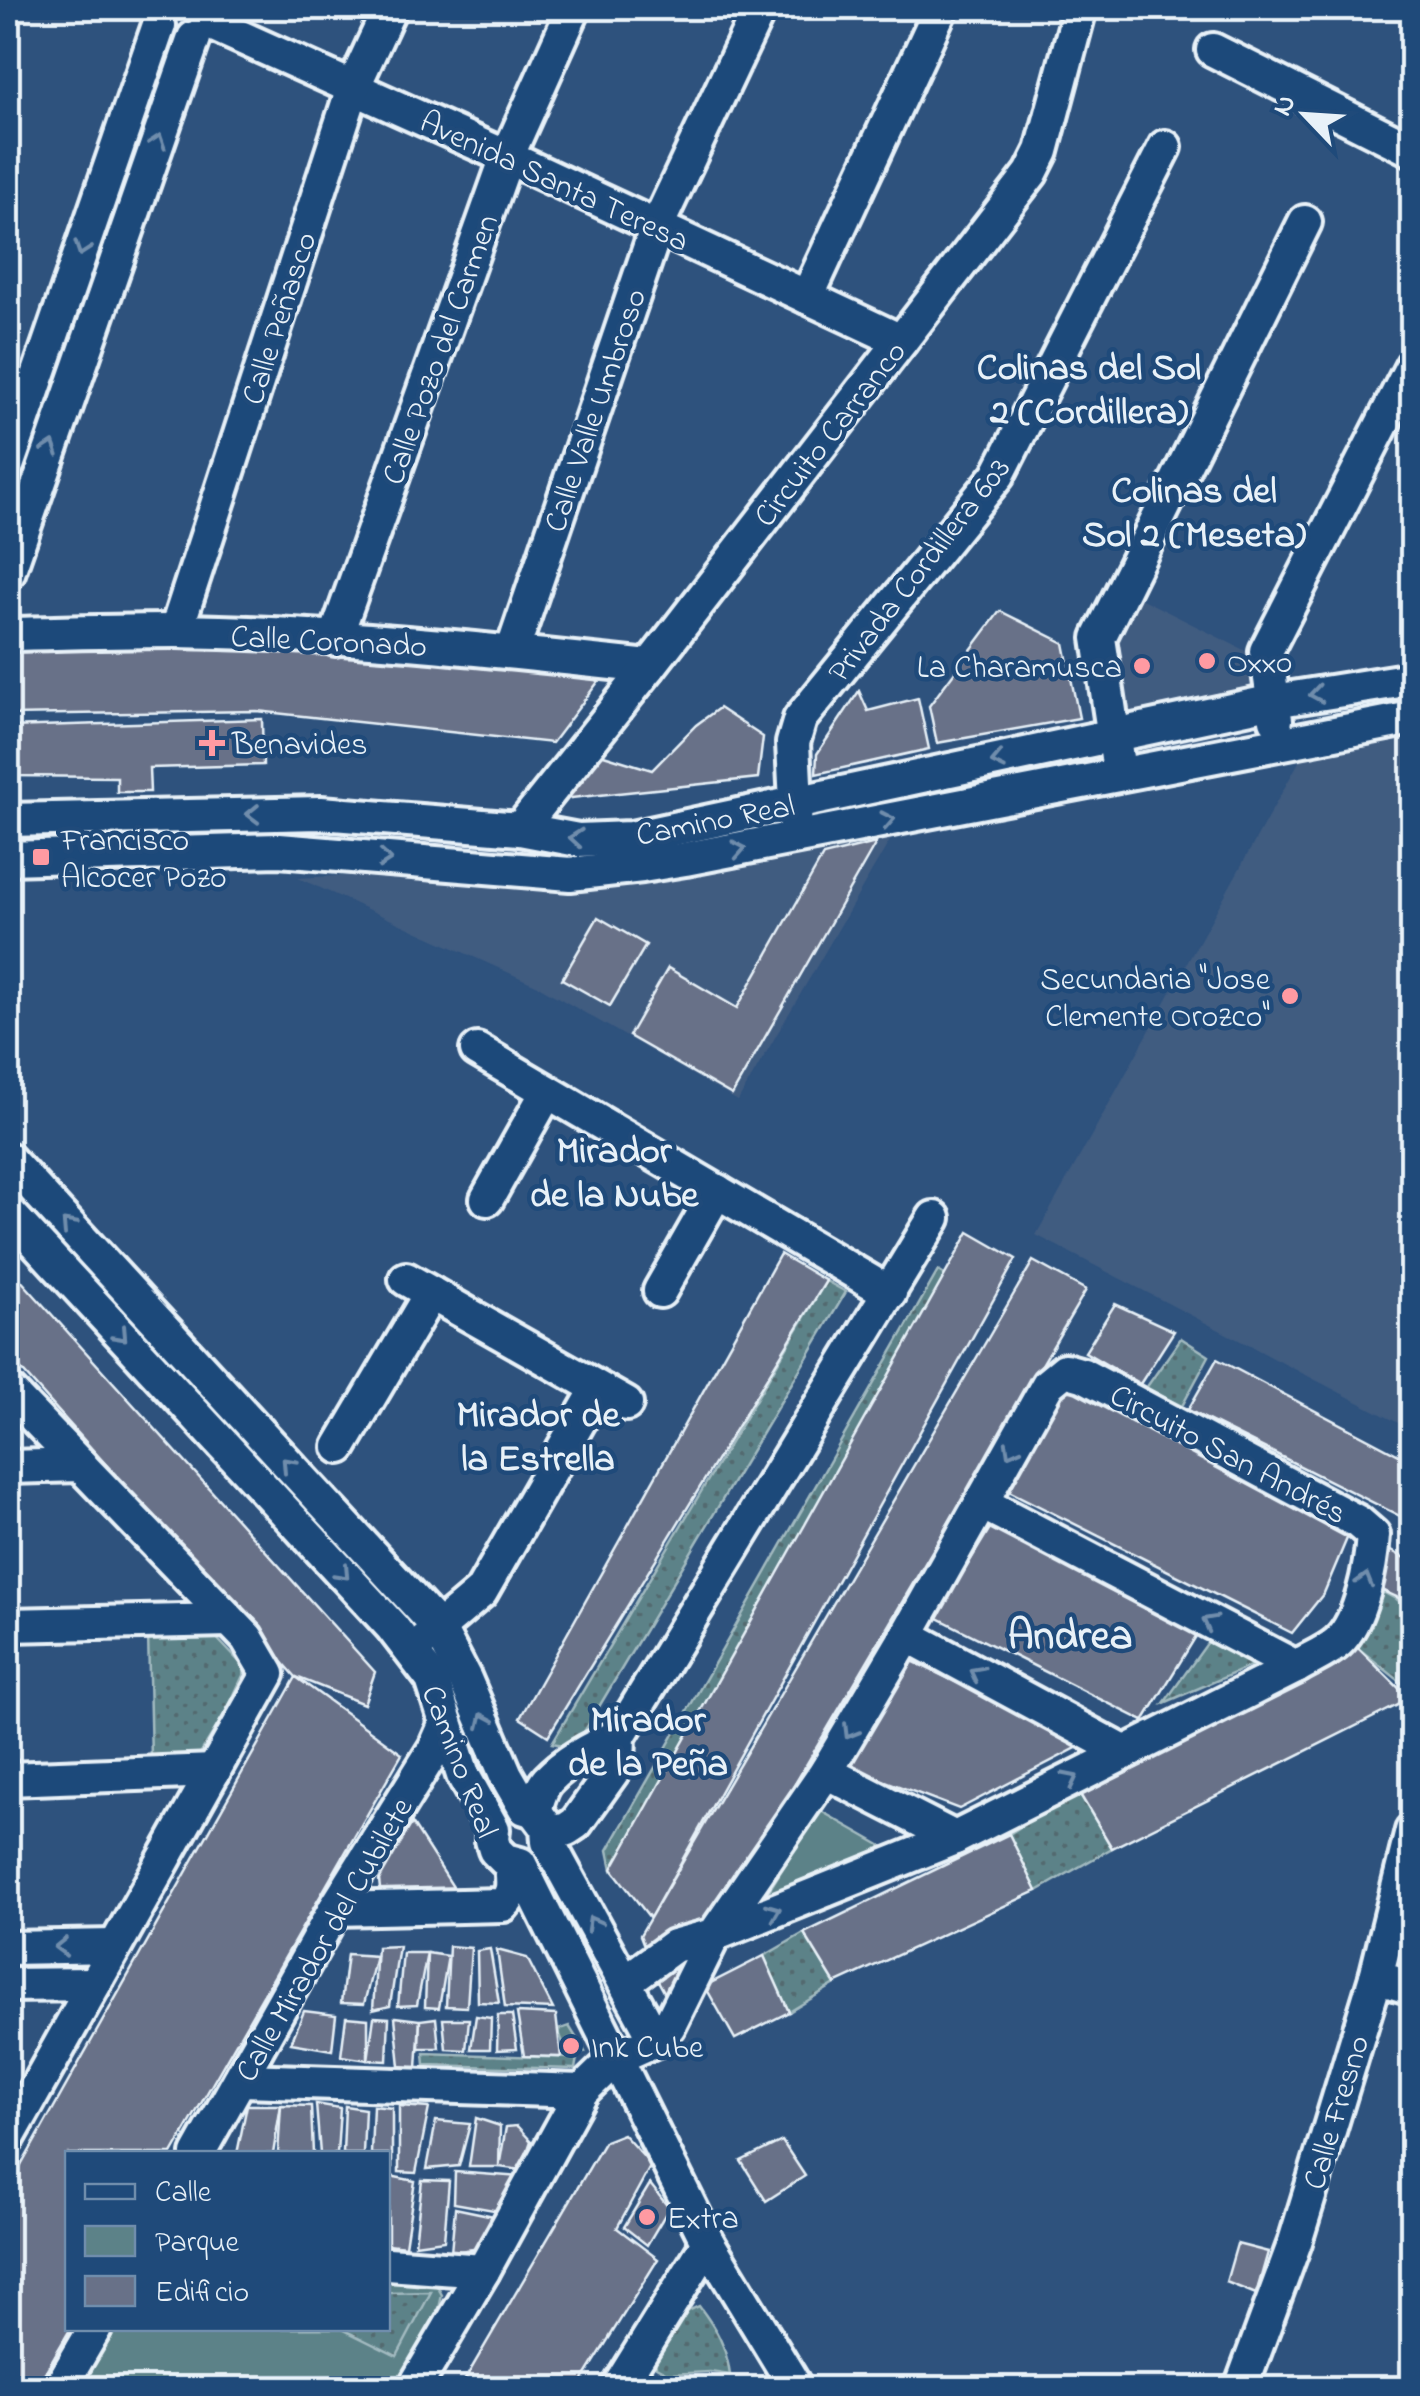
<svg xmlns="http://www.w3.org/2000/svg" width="1420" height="2396" font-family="'Indie Flower',sans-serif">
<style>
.built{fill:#3f5b80}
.green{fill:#5c8288;stroke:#a2bac0;stroke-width:2.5}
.garden{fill:url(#garden-dots);stroke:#a2bac0;stroke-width:2.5}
.building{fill:#687188;stroke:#e8f1f8;stroke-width:2.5}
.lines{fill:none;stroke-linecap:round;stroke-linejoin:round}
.minor-casing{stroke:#e8f1f8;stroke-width:40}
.minor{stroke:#1f4a7a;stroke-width:32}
.oneway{stroke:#6f8dac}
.poi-dot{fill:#ff9aa2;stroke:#1f4a7a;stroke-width:4}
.labels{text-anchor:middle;stroke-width:9;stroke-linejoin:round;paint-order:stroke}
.street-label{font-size:32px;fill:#e8f1f8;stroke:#1f4a7a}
.poi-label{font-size:32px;fill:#e8f1f8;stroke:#1f4a7a;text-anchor:start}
.quarter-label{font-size:38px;font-weight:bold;fill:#e8f1f8;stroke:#1f4a7a}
.district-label{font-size:42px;font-weight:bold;fill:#e8f1f8;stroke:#1f4a7a}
</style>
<defs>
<pattern id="garden-dots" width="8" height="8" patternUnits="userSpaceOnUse" patternTransform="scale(2.5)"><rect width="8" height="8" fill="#5c8288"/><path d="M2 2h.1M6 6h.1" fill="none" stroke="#536b6f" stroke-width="1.8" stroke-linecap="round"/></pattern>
</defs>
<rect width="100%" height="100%" fill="#2e527d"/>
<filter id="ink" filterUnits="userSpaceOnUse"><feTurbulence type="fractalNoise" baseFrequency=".01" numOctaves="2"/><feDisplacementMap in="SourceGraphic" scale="20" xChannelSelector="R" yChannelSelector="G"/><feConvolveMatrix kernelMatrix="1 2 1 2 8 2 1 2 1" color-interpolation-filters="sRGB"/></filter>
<g filter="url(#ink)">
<g class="built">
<polygon points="1136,596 1252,654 1253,694 1126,720 1113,641"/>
<polygon points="1412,734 1412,1430 1036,1235 1301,758"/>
<polygon points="895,832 738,1101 538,986 298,878 370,874 582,885"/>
</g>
<g class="green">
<polygon points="819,1810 900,1856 753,1916"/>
<polygon points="388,2275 432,2277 442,2295 438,2313 393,2388 76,2388 111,2329 388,2328"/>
</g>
<g class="garden">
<polygon points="938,1271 953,1280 612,1869 608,1850"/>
<polygon points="826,1281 846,1292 575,1747 552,1743"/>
<polygon points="1181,1338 1209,1356 1182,1406 1146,1388"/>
<polygon points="1372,1586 1412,1608 1412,1691 1358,1648"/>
<polygon points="208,1629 246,1669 227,1710 198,1757 151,1758 148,1634"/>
<polygon points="1208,1642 1258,1663 1164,1703"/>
<polygon points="1078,1791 1112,1848 1037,1891 1009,1834"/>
<polygon points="804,1933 835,1984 789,2012 764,1956"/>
<polygon points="569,2026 585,2052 574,2057 577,2058 575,2069 425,2065 424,2053 569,2058 558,2030"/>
<polygon points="431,2292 397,2356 342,2329 388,2328 388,2293"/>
<path d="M699 2306C717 2330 726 2345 730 2375L710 2372 669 2374 656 2367 655 2357 681 2314Z"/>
</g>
<g class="building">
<polygon points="1000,611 1064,643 1079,718 937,743 929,706"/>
<polygon points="8,646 258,647 607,670 552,743 257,711 8,715"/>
<polygon points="859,691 868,711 918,698 929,749 816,774 817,754"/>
<polygon points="719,708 763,737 758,778 562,799 594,752 652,770 696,725"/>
<polygon points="262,719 263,765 149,768 150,792 117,792 117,777 8,776 8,727"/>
<polygon points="876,843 732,1095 629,1036 668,968 737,1008 823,856"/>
<polygon points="598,917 646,945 610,1006 562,979"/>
<polygon points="969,1232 1016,1259 650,1918 612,1869"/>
<polygon points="780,1254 826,1281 548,1736 520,1718"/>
<polygon points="1033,1261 1086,1290 713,1923 648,1956 640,1935"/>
<polygon points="8,1266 375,1672 364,1704 296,1677 8,1355"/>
<polygon points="1115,1304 1174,1331 1140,1384 1085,1352"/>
<polygon points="1217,1359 1412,1462 1412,1522 1188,1410"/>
<polygon points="1066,1383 1348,1536 1324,1593 1292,1633 1005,1489"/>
<polygon points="993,1523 1198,1633 1144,1721 936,1617"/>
<polygon points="1386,1548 1412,1562 1412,1604 1372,1586"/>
<polygon points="1358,1648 1410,1699 1112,1848 1078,1791"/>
<polygon points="906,1658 1084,1744 959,1809 846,1766"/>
<polygon points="296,1677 402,1754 172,2154 68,2154 68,2328 71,2328 36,2388 8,2388 8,2189"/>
<polygon points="412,1823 462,1901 384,1896 380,1889 379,1880"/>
<polygon points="1009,1834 1037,1891 835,1984 804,1933"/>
<polygon points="399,1946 390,2006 373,2010 377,1947"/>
<polygon points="449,1946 471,1948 467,2007 446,2006"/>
<polygon points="490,1949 499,2003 478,2002 477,1951"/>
<polygon points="497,1950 527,1958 553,2009 505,2007"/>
<polygon points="403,1953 427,1953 417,2005 398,2006"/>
<polygon points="427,1953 448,1956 439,2008 425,2007"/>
<polygon points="347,1954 376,1956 364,2004 341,2003"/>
<polygon points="764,1956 789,2012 735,2039 705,1986"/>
<polygon points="683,1962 673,2008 656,1977"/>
<polygon points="304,2011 336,2015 332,2050 291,2043"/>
<polygon points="517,2013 556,2015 561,2057 524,2056"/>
<polygon points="498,2015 512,2015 517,2049 497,2050"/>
<polygon points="476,2016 491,2018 490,2049 471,2049"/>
<polygon points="346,2017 368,2019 368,2060 341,2056"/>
<polygon points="374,2017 389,2018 387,2061 368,2060"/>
<polygon points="395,2017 420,2020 417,2068 400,2066"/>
<polygon points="436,2018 439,2048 419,2048 420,2020"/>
<polygon points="443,2019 469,2019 466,2050 446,2049"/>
<polygon points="316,2104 340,2108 337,2154 320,2154"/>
<polygon points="247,2105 281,2105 273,2154 237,2154"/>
<polygon points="281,2105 311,2106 313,2154 278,2154"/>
<polygon points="345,2106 365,2109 363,2154 343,2154"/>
<polygon points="373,2106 392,2108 392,2167 388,2167 388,2154 371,2154"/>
<polygon points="399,2106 429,2108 416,2173 399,2172"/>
<polygon points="476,2118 500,2126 499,2167 469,2167"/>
<polygon points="436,2121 470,2124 459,2166 427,2169"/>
<polygon points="517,2126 531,2141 521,2170 499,2167 506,2127"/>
<polygon points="623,2134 651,2165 617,2228 658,2259 578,2388 460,2388 605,2141"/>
<polygon points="782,2141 805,2176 766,2201 741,2161"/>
<polygon points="455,2172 522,2177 499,2211 454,2203"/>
<polygon points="390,2176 415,2181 405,2246 388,2244 388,2190"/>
<polygon points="422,2180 449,2181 444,2240 415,2244"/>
<polygon points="650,2184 669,2208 647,2245 624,2227"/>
<polygon points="455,2208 498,2217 481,2248 451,2252"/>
<polygon points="1237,2244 1268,2252 1256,2294 1226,2282"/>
</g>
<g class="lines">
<g class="minor-casing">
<g id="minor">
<polyline points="207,22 507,157 901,341"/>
<polyline points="1213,50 1412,150"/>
<polyline points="807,297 941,8"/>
<polyline points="8,463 159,25"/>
<polyline points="8,573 194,38"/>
<polyline points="176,631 353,88 390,8"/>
<path d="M8 634C64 633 120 631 176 631 334 633 492 650 649 667"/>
<polyline points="335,639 507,157 574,8"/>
<polyline points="512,652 657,226 760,8"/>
<polyline points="1276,720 1266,651 1412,366"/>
<polyline points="1117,758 1099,638 1305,222"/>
<polyline points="8,820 321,813 520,829 578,840 631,838 1274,701 1412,679"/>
<polyline points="795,821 796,803 793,743 800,719 998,475 1165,147"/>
<polyline points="520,829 649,667 1031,173 1042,151 1080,8"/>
<polyline points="8,858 279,850 570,874 642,866 685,859 1412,718"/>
<polyline points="477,1050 890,1293"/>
<polyline points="8,1159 438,1627 465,1679 506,1775 525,1808 535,1811 547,1827 548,1842 656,2040"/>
<polyline points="487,1199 547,1092"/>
<polyline points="8,1212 392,1627 432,1679 463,1775 493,1829 492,1840 495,1850 505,1860 520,1864 708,2243 796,2388"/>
<polyline points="406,1279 626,1404"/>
<polyline points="660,1291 717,1191"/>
<polyline points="8,1390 247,1638 268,1674 8,2138"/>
<polyline points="340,1447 431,1293"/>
<polyline points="8,1467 81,1465"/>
<polyline points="982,1503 1296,1667"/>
<polyline points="8,1625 229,1620"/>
<polyline points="907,1635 1124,1752"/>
<polyline points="422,1642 481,1592 597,1390"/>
<polyline points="826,1772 955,1838"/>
<polyline points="8,1779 214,1771"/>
<path d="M535 1811C538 1801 540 1789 548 1780 567 1760 594 1746 619 1736"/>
<polyline points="549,1835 567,1829 576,1823 618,1764 619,1736 934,1218"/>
<path d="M335 1909 503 1905C516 1892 512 1880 511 1863"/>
<polyline points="8,1948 115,1946"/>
<polyline points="1376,1977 1412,1988"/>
<polyline points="8,1985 94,1984"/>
<polyline points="241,2080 582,2091"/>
<polyline points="198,2154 335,1909 435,1748 446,1723"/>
<polyline points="388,2264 483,2271"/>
<polyline points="60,2388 95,2328"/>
<path d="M414 2388 483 2271 582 2091 616 2058 656 2040 669 2026 714 1935 826 1772 907 1635 1048 1384 1065 1370 1083 1375 1358 1522 1373 1535C1371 1566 1361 1621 1338 1642 1327 1652 1309 1659 1296 1667L955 1838 714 1935 674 1946 625 1982"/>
<polyline points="618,2388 708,2243"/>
<polyline points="1241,2388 1295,2242 1376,1977 1412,1831"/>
</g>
</g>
<use href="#minor" class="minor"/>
</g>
<defs><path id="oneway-chevron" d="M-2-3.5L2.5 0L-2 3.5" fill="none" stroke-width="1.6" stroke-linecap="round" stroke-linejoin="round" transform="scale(2.5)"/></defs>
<g class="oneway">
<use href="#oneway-chevron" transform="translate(158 141) rotate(-71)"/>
<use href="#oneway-chevron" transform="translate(82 249) rotate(109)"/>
<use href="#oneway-chevron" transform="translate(51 448) rotate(-71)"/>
<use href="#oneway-chevron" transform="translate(1316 694) rotate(171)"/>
<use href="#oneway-chevron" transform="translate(998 761) rotate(168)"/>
<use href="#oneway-chevron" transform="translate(253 814) rotate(179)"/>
<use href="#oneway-chevron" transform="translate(888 820) rotate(-11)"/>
<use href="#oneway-chevron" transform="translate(576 838) rotate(-175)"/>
<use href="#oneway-chevron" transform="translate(739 849) rotate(-11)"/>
<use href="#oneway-chevron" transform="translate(385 859) rotate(5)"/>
<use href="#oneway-chevron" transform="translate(68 1225) rotate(-133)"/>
<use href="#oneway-chevron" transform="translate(121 1335) rotate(47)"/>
<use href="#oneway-chevron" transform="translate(1011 1450) rotate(119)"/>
<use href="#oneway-chevron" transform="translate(288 1464) rotate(-133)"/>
<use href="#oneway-chevron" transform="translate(343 1573) rotate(47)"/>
<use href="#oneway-chevron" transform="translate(1365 1580) rotate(-74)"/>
<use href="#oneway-chevron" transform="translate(1209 1622) rotate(-152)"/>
<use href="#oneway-chevron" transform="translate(976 1673) rotate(-152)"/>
<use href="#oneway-chevron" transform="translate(484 1720) rotate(-114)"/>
<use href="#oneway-chevron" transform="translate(850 1732) rotate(121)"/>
<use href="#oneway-chevron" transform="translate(1071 1779) rotate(-27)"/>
<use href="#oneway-chevron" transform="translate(774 1911) rotate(-22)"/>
<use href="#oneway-chevron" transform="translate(593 1923) rotate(-119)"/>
<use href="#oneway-chevron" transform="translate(61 1947) rotate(179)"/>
</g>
</g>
<g class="poi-dot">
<circle cx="1207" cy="661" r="10"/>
<circle cx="1142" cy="666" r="10"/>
<path d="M207 728h10v10h10v10h-10v10h-10v-10h-10v-10h10z"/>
<rect x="31" y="847" width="20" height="20" rx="5"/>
<circle cx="1290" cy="996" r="10"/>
<circle cx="571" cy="2046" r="10"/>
<circle cx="647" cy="2217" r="10"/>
</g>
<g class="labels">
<g class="street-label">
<text transform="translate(555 180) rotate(25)" y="11">Avenida Santa Teresa</text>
<text transform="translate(278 318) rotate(-72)" y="11">Calle Peñasco</text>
<text transform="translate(439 349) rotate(-70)" y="11">Calle Pozo del Carmen</text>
<text transform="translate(594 410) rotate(-71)" y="11">Calle Valle Umbroso</text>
<text transform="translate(829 433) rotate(-52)" y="11">Circuito Carranco</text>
<text transform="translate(918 569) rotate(-52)" y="11">Privada Cordillera 603</text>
<text transform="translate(329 640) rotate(3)" y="11">Calle Coronado</text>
<text transform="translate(715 819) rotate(-11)" y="11">Camino Real</text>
<text transform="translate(1229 1453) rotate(28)" y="11">Circuito San Andrés</text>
<text transform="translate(461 1761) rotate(69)" y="11">Camino Real</text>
<text transform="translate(323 1939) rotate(-60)" y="11">Calle Mirador del Cubilete</text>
<text transform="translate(1335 2112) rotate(-73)" y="11">Calle Fresno</text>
</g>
<g class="poi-label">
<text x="1227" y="672">Oxxo</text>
<text x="1122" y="677" text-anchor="end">La Charamusca</text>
<text x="232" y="754">Benavides</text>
<text x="61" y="850">Francisco<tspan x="61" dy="37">Alcocer Pozo</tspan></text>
<text x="1270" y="989" text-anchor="end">Secundaria "Jose<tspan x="1270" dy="37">Clemente Orozco"</tspan></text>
<text x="591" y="2057">Ink Cube</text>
<text x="667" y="2228">Extra</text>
</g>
<g class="quarter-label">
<text x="1089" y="379">Colinas del Sol<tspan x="1089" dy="44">2 (Cordillera)</tspan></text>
<text x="1194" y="502">Colinas del<tspan x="1194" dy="44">Sol 2 (Meseta)</tspan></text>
<text x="614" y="1162">Mirador<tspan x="614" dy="44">de la Nube</tspan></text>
<text x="538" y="1426">Mirador de<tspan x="538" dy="44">la Estrella</tspan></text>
<text x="648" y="1731">Mirador<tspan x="648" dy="44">de la Peña</tspan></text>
</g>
<g class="district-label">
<text x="1070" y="1648">Andrea</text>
</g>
</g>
<rect width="1420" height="2396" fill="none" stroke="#1f4a7a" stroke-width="40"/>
<rect x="20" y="20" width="1380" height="2356" fill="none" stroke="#e8f1f8" stroke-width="4" filter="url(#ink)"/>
<rect x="65" y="2151" width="325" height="180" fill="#1f4a7a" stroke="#6f8dac" stroke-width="2.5"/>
<rect x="85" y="2184" width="50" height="15" fill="#1f4a7a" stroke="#6f8dac" stroke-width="2.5"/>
<text x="155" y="2201" font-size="30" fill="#e8f1f8">Calle</text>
<rect x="85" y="2226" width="50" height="30" fill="#5c8288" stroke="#6f8dac" stroke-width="2.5"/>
<text x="155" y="2251" font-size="30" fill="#e8f1f8">Parque</text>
<rect x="85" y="2276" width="50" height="30" fill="#687188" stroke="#6f8dac" stroke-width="2.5"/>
<text x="155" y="2301" font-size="30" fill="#e8f1f8">Edificio</text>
<g transform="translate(1305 115) rotate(295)" stroke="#1f4a7a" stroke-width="8" paint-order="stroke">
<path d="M0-8L18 38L0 25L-18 38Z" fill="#e8f1f8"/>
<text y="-15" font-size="28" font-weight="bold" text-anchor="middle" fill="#e8f1f8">N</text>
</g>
</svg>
